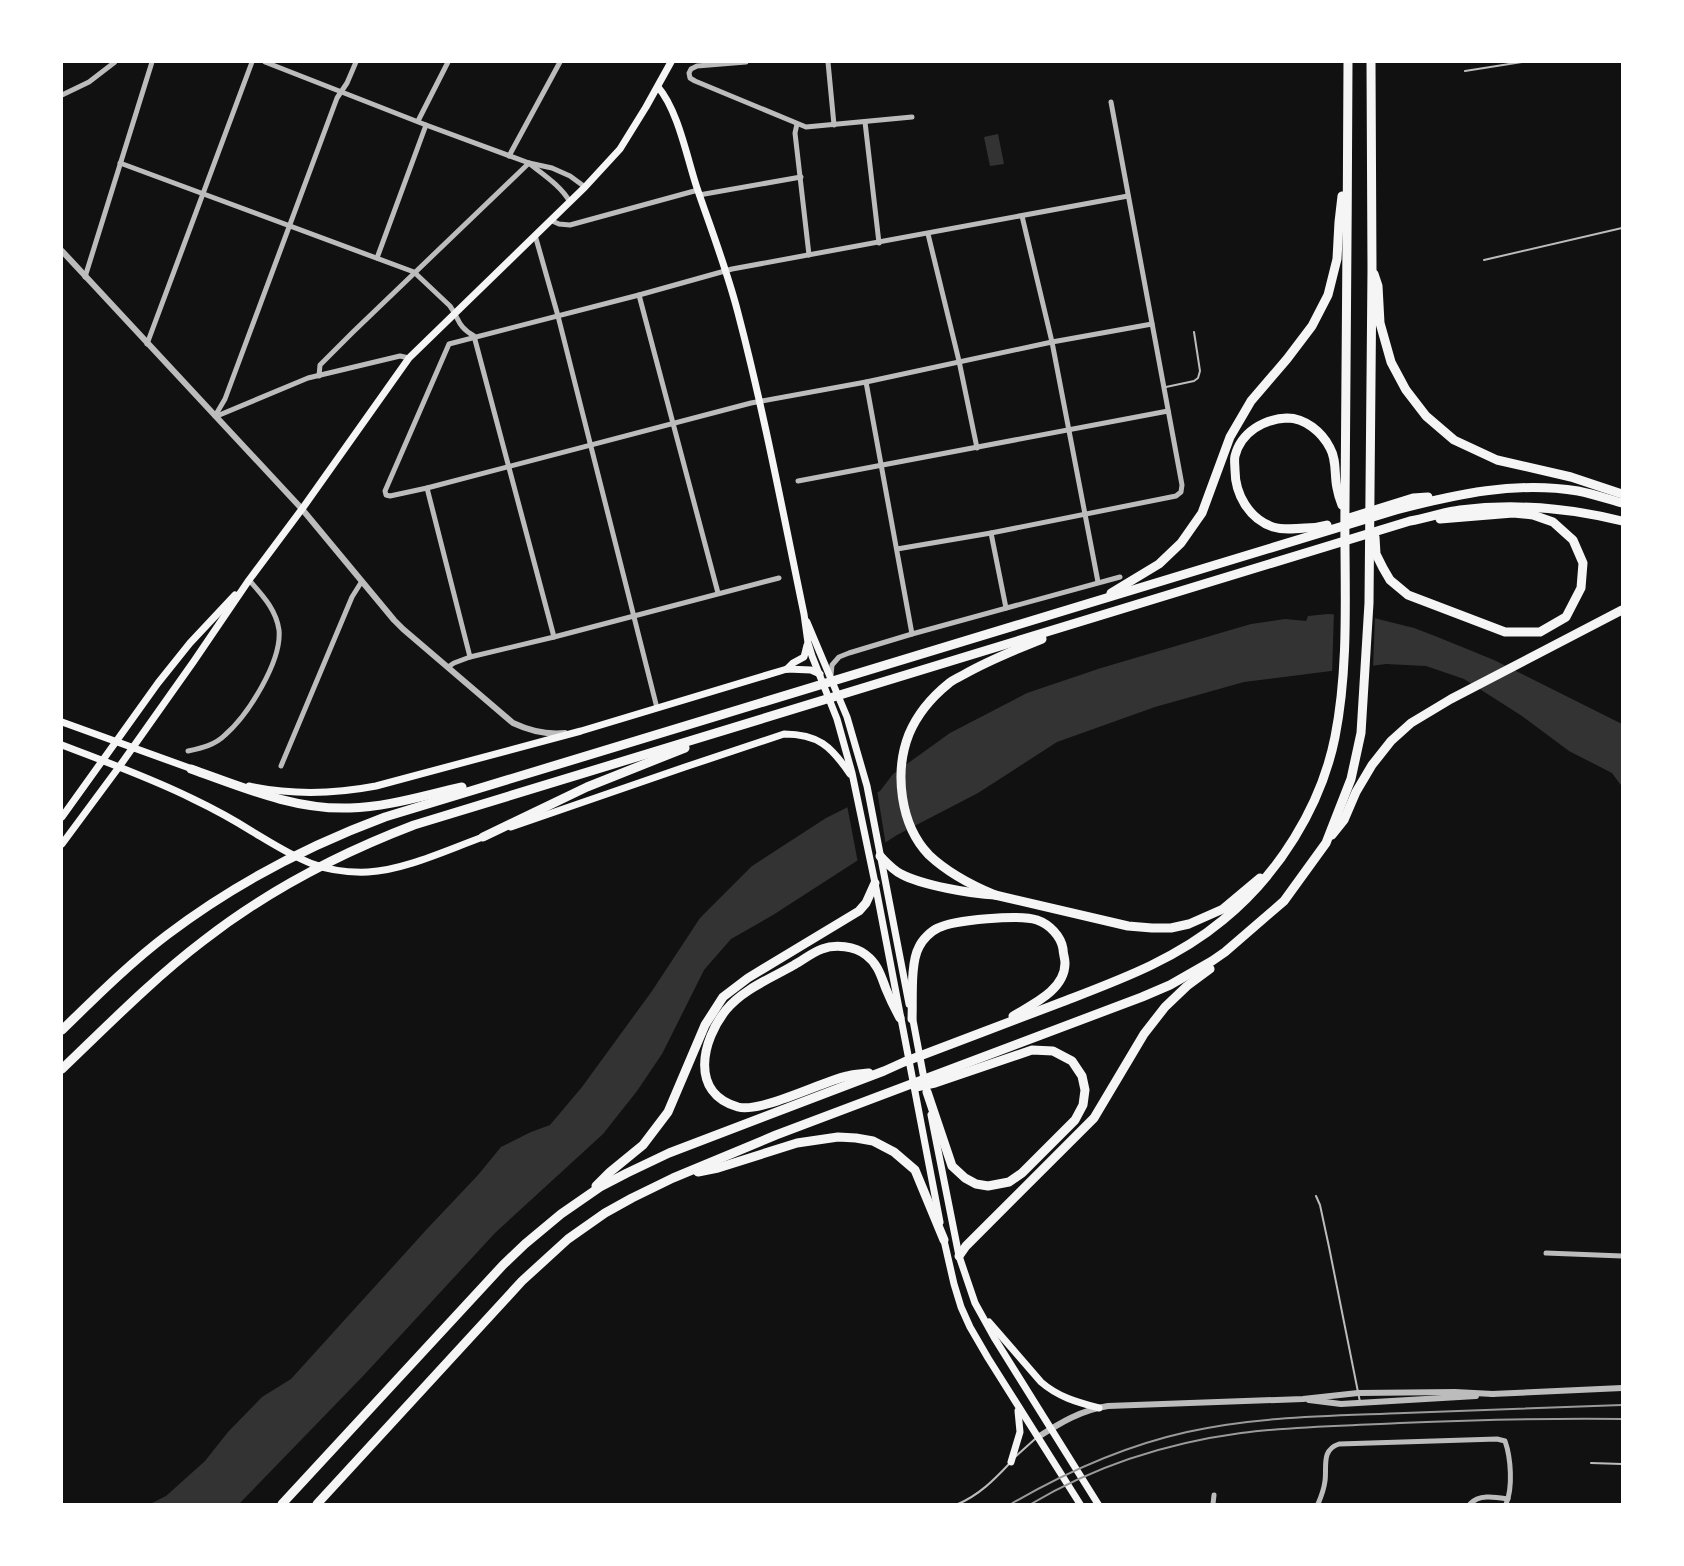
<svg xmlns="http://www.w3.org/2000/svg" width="1684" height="1566" font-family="'Fira Sans Condensed',sans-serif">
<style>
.water{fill:#333}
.pier{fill:#111}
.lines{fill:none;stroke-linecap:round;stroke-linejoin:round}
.service{stroke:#bcbcbc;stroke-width:2}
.minor{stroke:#bcbcbc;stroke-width:5}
.tertiary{stroke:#bcbcbc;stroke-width:6}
.secondary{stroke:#f5f5f5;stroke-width:7}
.motorway{stroke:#f5f5f5;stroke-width:9}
.rail{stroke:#9a9a9a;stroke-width:2}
</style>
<rect width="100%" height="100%" fill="#111"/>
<g class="water">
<polygon points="998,134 1004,164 990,166 984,137"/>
<polygon points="1328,614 1370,617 1414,628 1435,636 1494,660 1622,724 1622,786 1620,784 1612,773 1569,751 1522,716 1464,679 1426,666 1386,664 1244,682 1155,707 1057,742 978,793 897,835 773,915 731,939 704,970 662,1054 637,1091 603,1134 495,1233 364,1375 239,1504 150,1504 166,1496 205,1461 228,1432 262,1397 291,1379 427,1229 478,1175 501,1147 531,1132 550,1125 582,1087 652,991 700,918 752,866 826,818 880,791 893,774 950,733 1027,693 1101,668 1251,624 1285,619 1306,621 1308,616"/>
</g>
<g class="pier">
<polygon points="1334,611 1375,616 1373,669 1332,674"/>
<polygon points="877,790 886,846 858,863 847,805"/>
</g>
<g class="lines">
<g class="service">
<polyline points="1465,71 1522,62"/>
<polyline points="1484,260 1622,228"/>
<polyline points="1166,387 1194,381 1198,378 1200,371 1194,332"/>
<polyline points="1316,1196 1320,1205 1329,1247 1360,1402"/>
<polyline points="1015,1457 1035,1439"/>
<polyline points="1591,1463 1622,1464"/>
<path d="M958 1504C979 1495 994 1480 1009 1464"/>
</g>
<g class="minor">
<polyline points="265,62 426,125 529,163 552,168 570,176 585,187"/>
<polyline points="746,62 697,66 691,69 689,73 690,78 695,81 806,127 912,117"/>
<polyline points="828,62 834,125"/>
<polyline points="62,95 89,82 115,62"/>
<polyline points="418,121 448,62"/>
<polyline points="865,122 879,243"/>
<polyline points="797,124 795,133 809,255"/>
<polyline points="509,156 560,62"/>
<path d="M120 163 414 272 450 306C460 320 457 326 474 336L554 637"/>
<path d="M530 164C544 175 561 186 570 202"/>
<polyline points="699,195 801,177"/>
<polyline points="1128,196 732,269 639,295 449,344 385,491 386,495 390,496 427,488 751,403 866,382 1052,342 1152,324"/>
<polyline points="1022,216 1052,342 1098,582"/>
<polyline points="550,220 559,224 570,225 698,190"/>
<polyline points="928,234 959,361 977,448"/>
<polyline points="535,235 558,316 657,708"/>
<polyline points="377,258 426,125"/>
<polyline points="85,277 152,62"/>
<polyline points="639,295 718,593"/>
<polyline points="147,344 252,62"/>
<polyline points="319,376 320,365 353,332 529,163"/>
<polyline points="866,382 912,634"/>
<polyline points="215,416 225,399 337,98 347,83 356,62"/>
<polyline points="217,416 308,378 400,356 409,358"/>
<polyline points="798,481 1168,411"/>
<polyline points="427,488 470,657"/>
<polyline points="991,533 1006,608"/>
<polyline points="897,549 991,533 1176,496 1181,492 1182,485 1111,102"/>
<polyline points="448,667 454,663 470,657 554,637 779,578"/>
<polyline points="831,675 832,665 839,657 849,653 912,634 1120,577"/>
<path d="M188 751C202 748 215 745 225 735 248 715 282 661 279 630 276 609 262 595 249 580"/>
<polyline points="281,766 352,597 362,581"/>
<polyline points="1546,1253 1622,1256"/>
<polyline points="1213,1504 1214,1495"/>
<path d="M1318 1504C1321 1497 1324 1489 1325 1481 1327 1466 1321 1450 1339 1444L1497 1439 1505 1441C1511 1458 1513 1488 1506 1504"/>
<path d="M1470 1504C1479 1494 1495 1497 1508 1499"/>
</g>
<g class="tertiary">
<path d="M62 251 302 509 394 620 403 629 513 723C530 731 546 735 565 733"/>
<polyline points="1492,1394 1622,1388"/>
<polyline points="1309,1400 1341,1404 1476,1396"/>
<path d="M1038 1437C1060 1423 1081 1410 1108 1406L1303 1399 1358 1393 1455 1392 1493 1394"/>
</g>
<g class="secondary">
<path d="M658 87C678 110 687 158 697 188 711 229 727 270 738 313 764 412 783 513 804 614L808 643 812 656 837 719 852 773 875 883 940 1222"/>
<polyline points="807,622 847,717 867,786 909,1004"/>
<polyline points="787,669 793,663 804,657 807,645"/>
<polyline points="62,722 195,770"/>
<path d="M62 745C106 762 151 778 193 799 214 809 234 820 253 832 293 856 319 874 368 872 406 870 451 848 486 836"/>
<path d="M249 786C291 795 334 794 376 786L581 731 787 669 811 670 820 674"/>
<polyline points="62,817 158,683 190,643 235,595"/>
<path d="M511 827 685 767 784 734C818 734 831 746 850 774"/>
<polyline points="62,844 119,767 194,661 249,580 302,509 409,358 585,187 620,149 646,107 671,62"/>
<polyline points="912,1015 925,1084"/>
<polyline points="931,1115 959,1256 975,1303 995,1339 1098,1504"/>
<polyline points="943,1236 954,1284 961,1307 970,1327 988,1358 1080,1504"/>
<path d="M989 1322 1041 1382C1058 1397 1077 1402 1099 1408"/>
<polyline points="1011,1462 1020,1432 1018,1411"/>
</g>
<g class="motorway">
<polyline points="1374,274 1378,286 1380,323 1391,362 1406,390 1426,416 1454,440 1497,460 1571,477 1622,494"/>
<polyline points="1349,518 1413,498 1428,497"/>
<path d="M1327 525C1320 527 1312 528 1305 528 1294 529 1283 530 1273 527 1249 519 1235 494 1235 470 1235 466 1234 460 1235 456 1241 432 1264 419 1287 418 1305 418 1322 432 1330 448 1337 460 1334 475 1337 488 1338 494 1340 500 1342 505"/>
<polyline points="1375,537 1376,554 1383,568 1390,580 1408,595 1505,632 1540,632 1566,617 1581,588 1583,563 1573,540 1553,522 1533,515 1513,513 1440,519"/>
<polyline points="1111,593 1159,564 1181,543 1202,513 1230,437 1251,401 1287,359 1312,326 1328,295 1337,259 1339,222 1342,196"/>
<path d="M191 769C242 787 294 810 350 808 388 807 425 795 462 787"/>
<polyline points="1332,835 1344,820 1356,792 1372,765 1391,741 1411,723 1451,699 1622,610"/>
<polyline points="483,837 587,787 685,748"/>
<path d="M880 856C887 863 893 870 901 874 921 885 972 894 995 895L1128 926 1152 928H1171L1189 924 1223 909 1260 878"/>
<path d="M995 895C971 885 948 873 929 855 900 825 894 772 909 734 917 715 932 697 948 684 952 680 958 678 963 675 989 660 1015 650 1042 639"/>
<path d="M912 1019C913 1000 910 963 919 947 922 940 931 931 938 928 954 920 1020 914 1037 920 1049 924 1061 936 1063 949 1063 954 1065 958 1065 963 1065 990 1033 1004 1013 1016"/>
<path d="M62 1030C96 997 130 963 167 935 234 884 307 846 385 817L1396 510C1456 494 1516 481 1578 491 1593 494 1608 499 1622 503"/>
<path d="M62 1069C108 1025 153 979 203 941 267 891 338 854 414 825L1410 521C1427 518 1444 512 1460 510 1515 503 1569 508 1622 521"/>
<path d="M869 1073C862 1074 854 1074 847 1076 821 1082 761 1113 738 1107 689 1093 702 1040 726 1010 743 989 772 978 794 965 803 960 813 952 822 949 835 944 855 946 866 955 878 964 881 976 886 989 890 999 895 1009 900 1018"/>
<polyline points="916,1087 935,1083 1032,1050 1053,1051 1072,1061 1082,1076 1085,1090 1083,1105 1075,1120 1022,1173 1009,1182 988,1186 976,1184 965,1178 952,1166 927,1092"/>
<polyline points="698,1172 718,1168 797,1143 838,1137 856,1138 873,1141 894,1152 915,1170 944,1240"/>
<polyline points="596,1186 610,1172 643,1145 668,1112 705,1025 723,997 748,978 859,911 866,903 875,883"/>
<polyline points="959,1256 966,1246 1094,1118 1144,1034 1165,1007 1187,986 1210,969"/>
<path d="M282 1504 503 1265 525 1244 561 1214 600 1187 627 1173 669 1153 884 1071 904 1062C957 1042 1009 1022 1062 1002 1119 980 1175 960 1223 920 1278 875 1321 807 1335 737 1350 661 1344 582 1345 506 1347 358 1347 210 1348 62"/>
<polyline points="317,1504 522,1281 568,1239 605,1213 632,1198 673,1178 776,1135 1142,997 1170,985 1212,961 1225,952 1284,901 1326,843 1351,779 1361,733 1369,603 1372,269 1371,62"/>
</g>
<g class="rail">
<path d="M1011 1504C1066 1472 1124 1446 1187 1432 1258 1416 1332 1416 1404 1413 1477 1410 1550 1407 1622 1405"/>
<path d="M1031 1504C1095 1466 1167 1443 1241 1433 1293 1426 1347 1426 1400 1423 1474 1420 1548 1418 1622 1419"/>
</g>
</g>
<rect width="1684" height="1566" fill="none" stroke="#ffffff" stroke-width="126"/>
</svg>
